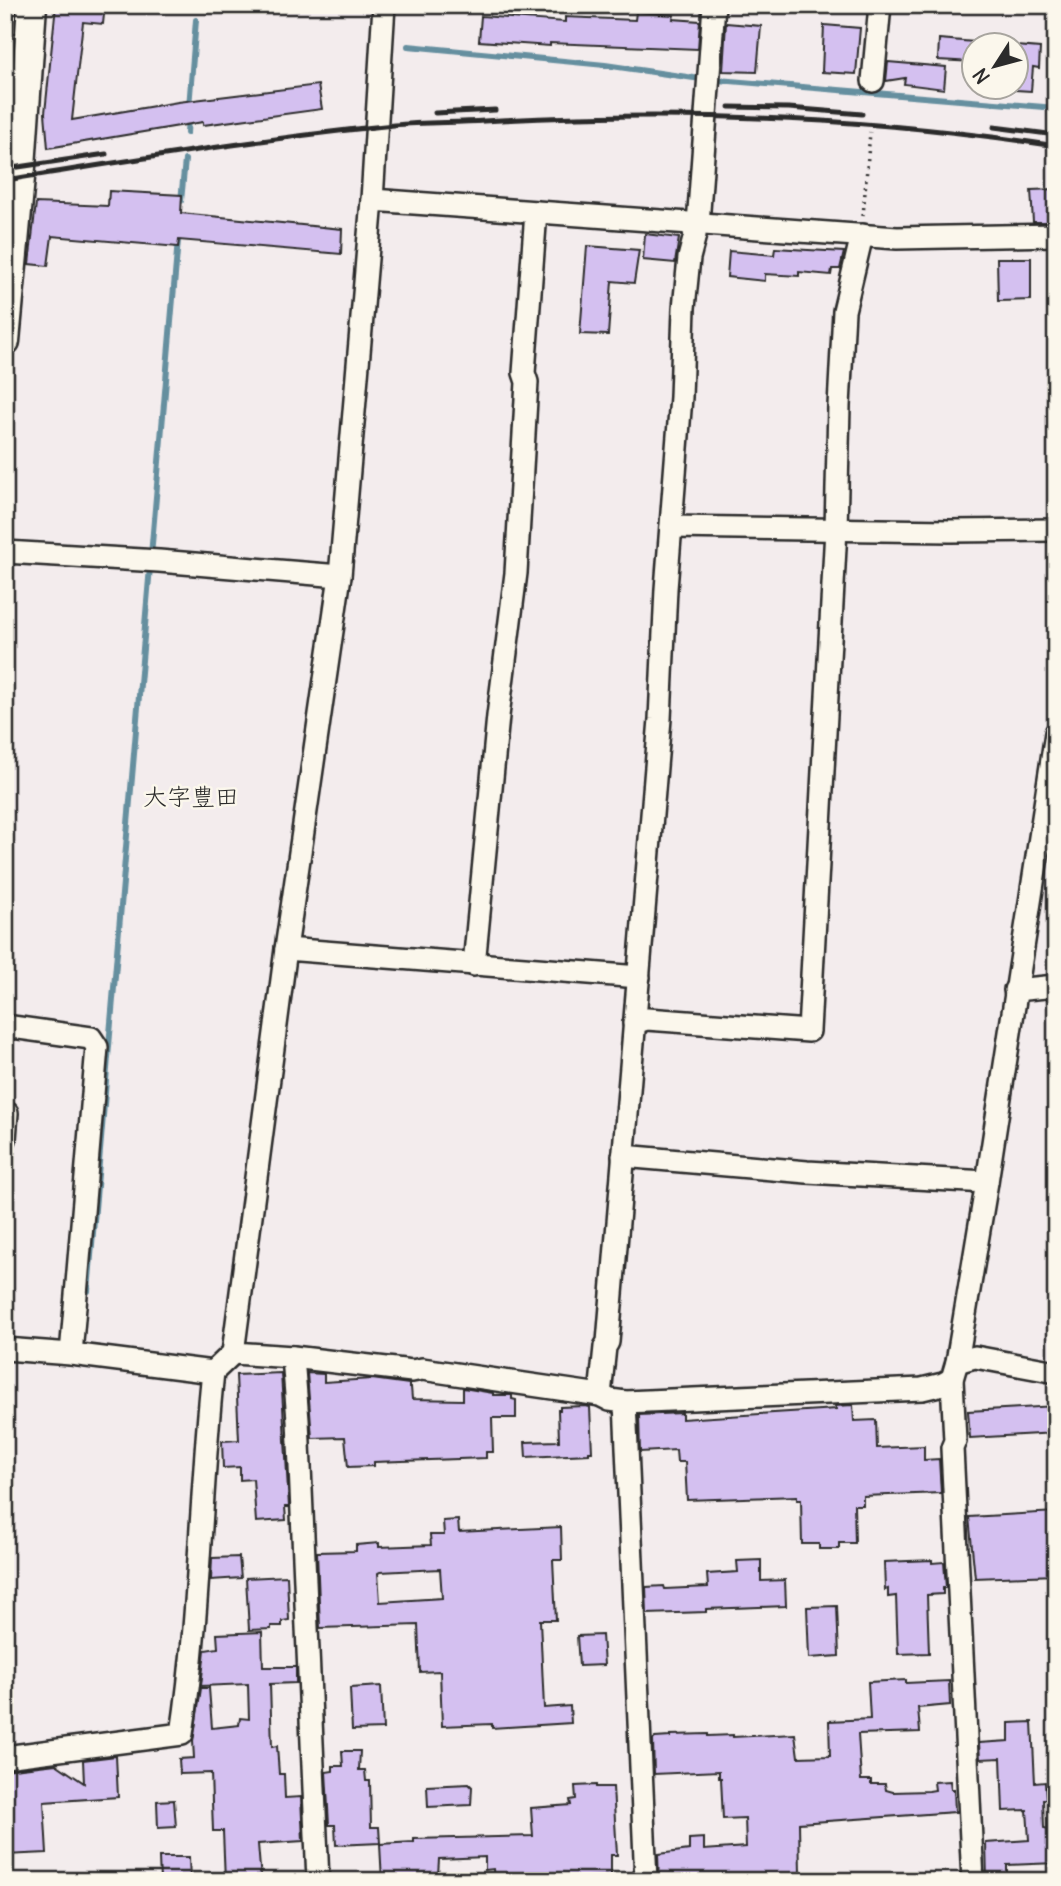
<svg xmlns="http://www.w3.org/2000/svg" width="1061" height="1886" font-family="Delius,'Klee One',sans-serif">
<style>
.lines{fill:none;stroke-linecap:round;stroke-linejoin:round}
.stream{stroke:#658f9f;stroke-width:6}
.building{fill:#d4c0f0;stroke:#2b2b2b;stroke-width:2;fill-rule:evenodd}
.street-casing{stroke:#2b2b2b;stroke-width:26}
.secondary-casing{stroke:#2b2b2b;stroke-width:33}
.path{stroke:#2b2b2b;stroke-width:3.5;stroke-dasharray:2 5;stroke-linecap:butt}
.street{stroke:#fbf7ec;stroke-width:21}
.secondary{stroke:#fbf7ec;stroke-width:28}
.rail{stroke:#2b2b2b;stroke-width:5}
.labels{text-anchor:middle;stroke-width:5;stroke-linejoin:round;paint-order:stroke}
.quarter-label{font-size:24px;fill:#2b2b2b;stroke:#fbf7ec}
</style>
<rect width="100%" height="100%" fill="#f3eced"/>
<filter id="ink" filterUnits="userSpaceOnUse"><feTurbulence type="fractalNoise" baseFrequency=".0143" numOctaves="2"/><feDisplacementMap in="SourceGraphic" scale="14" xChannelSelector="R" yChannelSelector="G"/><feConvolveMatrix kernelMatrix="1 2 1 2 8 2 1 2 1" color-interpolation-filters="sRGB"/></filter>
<g filter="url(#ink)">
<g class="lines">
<g class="stream">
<polyline points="408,46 605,65 694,78 1056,108"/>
<polyline points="189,107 196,20"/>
<polyline points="187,133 188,117"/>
<polyline points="181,201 185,160"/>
<polyline points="88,1291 178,240"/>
</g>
</g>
<g class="building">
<polygon points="56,5 105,5 103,24 83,22 72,120 178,102 318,85 322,109 203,125 203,122 48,148 45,113"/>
<polygon points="636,12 674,15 673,19 700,21 698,49 550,43 550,46 479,41 481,16 565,22 565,17 635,20"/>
<polygon points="726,23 761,26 757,72 723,71"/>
<polygon points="824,25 860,28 856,74 822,72"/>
<polygon points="939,39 974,42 974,62 938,60"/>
<polygon points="1016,46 1040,48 1039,68 1033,67 1031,91 1016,90"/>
<polygon points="888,62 946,67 944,89 904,84 905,78 886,81"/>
<polygon points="1056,189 1056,222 1033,222 1031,190"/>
<polygon points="109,191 182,195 181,213 342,229 341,254 179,240 178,247 52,236 48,266 29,264 36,203 108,206"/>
<polygon points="645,234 679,238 675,263 643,260"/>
<polygon points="587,246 639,250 634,283 612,281 608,335 580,334"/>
<polygon points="775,248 808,250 844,252 840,269 832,269 831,275 799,272 799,276 765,274 765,281 727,277 729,251 774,255"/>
<polygon points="997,258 1031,258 1031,300 998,301"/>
<polygon points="281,1373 289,1507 285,1507 286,1520 256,1522 253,1479 240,1480 240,1467 223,1468 222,1441 239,1440 236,1375"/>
<polygon points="307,1373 324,1374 324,1382 372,1379 409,1384 409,1387 411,1387 412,1399 463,1400 463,1388 493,1393 493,1395 512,1395 512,1399 516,1400 516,1418 492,1418 493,1452 486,1452 486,1458 374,1462 374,1466 348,1467 345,1437 312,1438"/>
<polygon points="853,1405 854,1421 876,1420 877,1448 924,1446 924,1460 939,1459 941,1493 863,1496 863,1505 854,1505 855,1543 839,1543 839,1549 819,1549 819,1544 802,1544 801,1500 797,1500 797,1496 687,1500 685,1462 677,1462 676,1450 640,1452 639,1415 682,1413 682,1419 836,1409 835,1406"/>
<polygon points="585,1406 590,1407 592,1452 589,1452 589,1454 526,1457 525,1442 559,1441 558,1410 560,1410 560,1407"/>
<polygon points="1056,1406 1056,1433 970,1438 968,1411"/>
<polygon points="1056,1512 1056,1575 975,1578 969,1517"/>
<path d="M458 1520 459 1532 561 1527 562 1560H553L556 1620H540L544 1708 570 1706 571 1723 492 1728V1724L442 1726 440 1671 420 1672 418 1625 320 1628 317 1552 356 1551V1545L379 1543V1547L431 1545 430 1535H444L443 1521ZM440 1569 442 1598 380 1602 378 1573 380 1572Z"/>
<polygon points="239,1557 241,1578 211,1580 212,1558"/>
<polygon points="761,1560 761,1581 785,1580 786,1606 706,1609 706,1612 647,1614 646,1587 664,1586 665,1589 708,1587 707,1574 738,1572 737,1561"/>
<polygon points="932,1560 932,1563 944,1562 946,1588 943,1588 943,1594 927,1595 929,1653 898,1654 896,1596 888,1597 888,1589 885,1590 884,1562"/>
<polygon points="287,1576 289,1620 282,1621 282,1626 271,1626 271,1629 249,1630 246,1578"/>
<polygon points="837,1606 839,1656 809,1658 807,1607"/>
<polygon points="262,1632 263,1667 296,1667 296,1683 270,1684 272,1747 277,1746 279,1774 284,1774 285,1798 301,1797 303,1841 258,1844 261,1881 225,1881 223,1831 213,1831 211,1773 180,1774 179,1759 194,1758 193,1741 201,1688 209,1688 212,1728 239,1725 240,1718 249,1719 248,1684 201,1686 205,1650 218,1648 217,1634"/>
<polygon points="602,1635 604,1665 579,1666 577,1636"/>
<polygon points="906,1680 906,1683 949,1681 950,1705 918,1708 920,1732 858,1734 861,1780 871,1780 871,1784 885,1784 886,1790 893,1792 929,1791 935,1790 934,1782 950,1781 951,1789 954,1789 955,1812 799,1823 800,1874 659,1881 658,1854 689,1850 689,1839 704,1838 704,1850 746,1847 745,1818 723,1819 721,1778 719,1778 719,1771 654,1774 653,1740 655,1738 670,1737 670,1735 708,1734 708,1736 733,1735 733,1737 795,1734 798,1757 830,1756 829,1721 870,1719 868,1682"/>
<polygon points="381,1686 383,1729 352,1730 350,1688"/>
<polygon points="1032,1722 1035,1783 1045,1782 1046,1799 1043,1799 1044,1828 1055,1830 1056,1863 1007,1865 1007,1881 987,1881 986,1843 1029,1840 1027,1810 1003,1811 1001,1758 980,1759 979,1743 1009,1741 1009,1723"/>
<polygon points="342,1751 360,1751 359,1770 365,1770 366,1781 370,1781 371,1827 379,1827 380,1843 336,1845 335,1825 329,1825 326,1772 333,1771 333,1766 343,1766"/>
<polygon points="116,1756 118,1797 44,1802 47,1853 5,1855 5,1770 56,1764 84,1783 83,1760"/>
<polygon points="469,1784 472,1787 471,1805 428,1807 427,1786"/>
<polygon points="596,1785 596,1787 613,1787 617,1855 611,1855 611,1876 494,1881 493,1869 485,1870 485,1857 439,1859 438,1875 411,1876 412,1881 382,1881 380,1844 414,1842 414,1839 533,1836 531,1808 571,1805 570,1800 576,1799 575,1786"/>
<polygon points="174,1800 176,1827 158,1828 157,1801"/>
<polygon points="159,1857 189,1857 190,1881 160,1881"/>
</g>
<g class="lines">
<g class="street-casing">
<g id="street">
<polyline points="873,81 880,5"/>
<polyline points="372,200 897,238 1056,235"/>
<polyline points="698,224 714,5"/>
<polyline points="671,527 950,531 1056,530"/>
<polyline points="5,552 159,561 340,576"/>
<polyline points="286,949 639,977"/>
<polyline points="474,965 498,716 516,573 527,382 524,373 536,212"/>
<polyline points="1015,990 1056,986"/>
<polyline points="634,1023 647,1019 809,1031 836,529 839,406 844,311 862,235"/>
<polyline points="5,1026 91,1038 97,1047 71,1354"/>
<polyline points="5,1113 7,1113 5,1139"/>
<polyline points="623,1156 807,1172 987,1182"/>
<polyline points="5,1349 71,1354 213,1372"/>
<polyline points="233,1353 293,1357 412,1371 422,1369 600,1395 610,1400 625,1402 922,1389 943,1384 952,1379"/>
<polyline points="293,1357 298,1420 318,1881"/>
<polyline points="957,1362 975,1357 1056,1372"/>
<polyline points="600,1395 605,1347 608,1342 660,719 666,589 681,397 684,308 689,258 695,235 692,224"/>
<polyline points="625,1402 646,1881"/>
<path d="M5 1757 182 1734C200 1614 200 1492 213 1372L233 1353 286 949 340 576 372 200 384 5"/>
<polyline points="973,1881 952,1448 955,1441 952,1379 957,1362 987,1182 1056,733"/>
</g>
</g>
<g class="secondary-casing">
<polyline id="secondary" points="5,341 21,167 32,5"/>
</g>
<polyline class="path" points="863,216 870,132"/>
<use href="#street" class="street"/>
<use href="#secondary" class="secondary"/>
<g class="rail">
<polyline points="729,107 789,108 862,114"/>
<polyline points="435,113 495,110"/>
<polyline points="994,127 1056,135"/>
<polyline points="5,169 106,154"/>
<path d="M5 180C134 160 264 138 394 125 424 122 454 123 484 121 675 110 867 117 1056 146"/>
</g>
</g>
</g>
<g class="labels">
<g class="quarter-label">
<text x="191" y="805">大字豊田</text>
</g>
</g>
<rect width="1061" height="1886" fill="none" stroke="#fbf7ec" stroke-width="28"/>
<rect x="14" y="14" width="1033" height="1858" fill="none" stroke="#2b2b2b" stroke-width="2.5" filter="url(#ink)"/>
<g transform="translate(995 66) rotate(234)"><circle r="33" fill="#fbf7ec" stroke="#a8a59f" stroke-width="2"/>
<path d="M0-5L12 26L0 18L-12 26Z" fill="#2b2b2b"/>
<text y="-10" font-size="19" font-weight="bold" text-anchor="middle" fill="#2b2b2b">N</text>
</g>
</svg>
